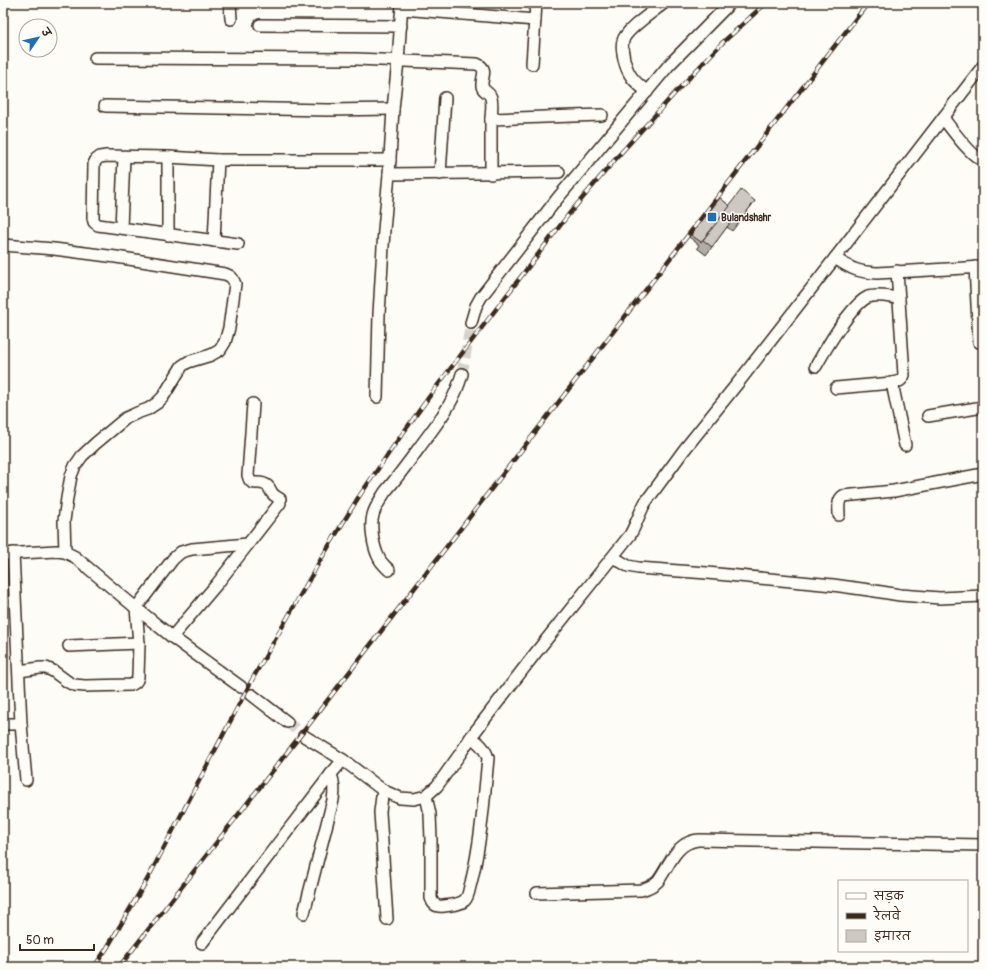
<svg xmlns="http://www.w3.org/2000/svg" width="986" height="970" font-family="Pangolin,'Playpen Sans Deva',sans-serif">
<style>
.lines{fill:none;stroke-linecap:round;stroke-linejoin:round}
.street-tunnel{stroke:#d6d2cc;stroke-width:11;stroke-dasharray:11 5.5;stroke-linecap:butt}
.street-casing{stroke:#3b2a1e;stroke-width:14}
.street{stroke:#fdfcf7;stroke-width:11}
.rail-casing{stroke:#3b2a1e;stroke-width:4.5}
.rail{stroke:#fdfcf7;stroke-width:3;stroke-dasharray:9;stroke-linecap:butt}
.wall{fill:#b0aca7;stroke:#3b2a1e}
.building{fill:#cdc8c2;stroke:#3b2a1e}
.poi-dot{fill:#1f6fb2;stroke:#fdfcf7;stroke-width:1.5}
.labels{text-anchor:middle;stroke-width:3;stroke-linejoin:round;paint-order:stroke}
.poi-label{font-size:10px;font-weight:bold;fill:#3b2a1e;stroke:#fdfcf7;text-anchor:start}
</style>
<rect width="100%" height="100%" fill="#fdfcf7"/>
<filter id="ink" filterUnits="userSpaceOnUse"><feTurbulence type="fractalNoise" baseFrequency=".025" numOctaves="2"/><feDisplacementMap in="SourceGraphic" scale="8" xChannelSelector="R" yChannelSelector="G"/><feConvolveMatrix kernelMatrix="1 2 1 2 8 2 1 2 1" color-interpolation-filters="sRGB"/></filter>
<g filter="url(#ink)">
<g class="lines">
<g class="street-tunnel">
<polyline points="462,374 471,323"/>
<polyline points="287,722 304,736"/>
</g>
<g class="street-casing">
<g id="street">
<polyline points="230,3 231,19"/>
<polyline points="402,9 535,20"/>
<polyline points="260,25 401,26"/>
<path d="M95 58 356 59 477 64C489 69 481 77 482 86 483 92 490 92 491 98 493 105 491 113 491 120 491 138 491 156 491 174"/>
<polyline points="532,64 536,3"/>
<path d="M647 92C634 81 628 76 624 59 623 53 621 47 623 41 625 30 654 11 664 3"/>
<polyline points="105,106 328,110 393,109"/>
<path d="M943 118C951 128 972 158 983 160"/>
<polyline points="491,119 602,115"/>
<polyline points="168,157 168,235"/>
<polyline points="389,174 559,172"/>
<polyline points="440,174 445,98"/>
<polyline points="121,228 124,157"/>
<polyline points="214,241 218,160"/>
<polyline points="238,244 98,225 94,222 93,218 94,164 96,160 100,157 106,156 168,157 218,160 390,160"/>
<path d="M3 245 54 249 116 257 225 274C231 276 233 278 235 284L229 328 225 342 220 350 211 355 188 362 182 366 163 397 157 403 148 409 137 413 126 418 96 443 82 456 75 466 71 476 67 498 64 521 65 552"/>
<path d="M835 258C851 269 858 272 877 273L983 267"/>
<polyline points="975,267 979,342"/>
<polyline points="471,323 476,306 481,297 557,199 669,65 730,3"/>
<path d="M816 366C825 350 852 304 868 297 876 294 890 297 899 298"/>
<polyline points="892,383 905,445"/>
<path d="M836 388 892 383C898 382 902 381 904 375L897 271"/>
<polyline points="377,397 379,314 384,230 389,174 393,109 398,61 402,3"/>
<polyline points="928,416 983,407"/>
<path d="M839 515C839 509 837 500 843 496L894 491 983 474"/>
<polyline points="13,553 21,724 26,780"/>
<polyline points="3,554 56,551 65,552 75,557 136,608 172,637 241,687"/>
<polyline points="613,557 628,566 638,568 707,573 833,585 869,590 900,595 940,598 983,596"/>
<path d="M389 570C385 566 381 563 379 558 373 547 370 526 373 515 375 507 381 499 385 492 397 478 408 463 419 448 437 423 454 404 462 374"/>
<path d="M172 637 217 584 280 503V499C277 497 274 496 272 493 270 490 269 486 266 485 258 479 251 489 248 475L253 404"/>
<polyline points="69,646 139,643"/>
<path d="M19 671 40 668H46L53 671 68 682 74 685 85 686 130 685C135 684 137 682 138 677L139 643 136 608 173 559 181 552 192 549 248 544"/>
<polyline points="252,695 287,722"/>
<polyline points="3,724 21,724"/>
<polyline points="304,736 343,760"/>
<polyline points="384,791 382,796 380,812 387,919"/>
<path d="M426 796 430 814 431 840V898C433 905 437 907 444 906 451 905 460 905 465 900 469 896 469 888 471 883 481 842 484 800 488 758 485 748 479 743 471 737"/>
<path d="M537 893 641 890C648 888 653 886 658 881 668 868 674 848 690 842 693 841 696 840 699 840L983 845"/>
<path d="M304 913 333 800C335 790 334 783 331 774"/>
<path d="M202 943 331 774 343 760 384 791 400 798 414 799 426 796 437 786 460 754 471 737 534 655 630 535C636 525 639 514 645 503L684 450 741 379 835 258 983 66"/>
</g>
</g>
<use href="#street" class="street"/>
<g class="rail-casing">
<g id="rail">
<polyline points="94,967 107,948 147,880 253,678 321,559 358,498 393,447 434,390 569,214 619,155 675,93 721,44 766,3"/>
<polyline points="119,967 296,741 868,3"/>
</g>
</g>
<use href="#rail" class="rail"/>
</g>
<polygon class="wall" points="720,198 730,206 755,201 732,231 727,227 706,255 697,248 699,245 689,237"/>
<g class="building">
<polygon points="741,190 755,201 738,223 733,219 712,247 703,240"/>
<polygon points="720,198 730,206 701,242 691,235"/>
</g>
</g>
<rect class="poi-dot" x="707" y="212" width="10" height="10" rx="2"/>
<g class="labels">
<g class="poi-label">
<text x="721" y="221">Bulandshahr</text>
</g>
</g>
<rect width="986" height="970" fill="none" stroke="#fdfcf7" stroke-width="16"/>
<rect x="8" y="8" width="970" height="954" fill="none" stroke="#3b2a1e" stroke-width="1.5" filter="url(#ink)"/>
<rect x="838" y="880" width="130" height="72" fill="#fdfcf7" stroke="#afa8a0"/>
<rect x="846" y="893" width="20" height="6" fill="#fdfcf7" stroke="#afa8a0"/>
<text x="874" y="900" font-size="12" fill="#3b2a1e">सड़क</text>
<rect x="846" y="913" width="20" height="6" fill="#3b2a1e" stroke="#afa8a0"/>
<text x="874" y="920" font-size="12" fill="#3b2a1e">रेलवे</text>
<rect x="846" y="930" width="20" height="12" fill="#cdc8c2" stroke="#afa8a0"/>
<text x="874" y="940" font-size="12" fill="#3b2a1e">इमारत</text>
<g transform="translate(38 38) rotate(56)"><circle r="19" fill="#fdfcf7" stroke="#afa8a0"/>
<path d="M0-3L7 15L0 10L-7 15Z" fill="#1f6fb2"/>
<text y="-6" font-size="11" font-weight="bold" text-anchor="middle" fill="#3b2a1e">उ</text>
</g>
<path d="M20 944v6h74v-6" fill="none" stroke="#3b2a1e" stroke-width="2"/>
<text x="26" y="944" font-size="12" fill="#3b2a1e" stroke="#fdfcf7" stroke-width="3" paint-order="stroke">50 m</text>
</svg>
